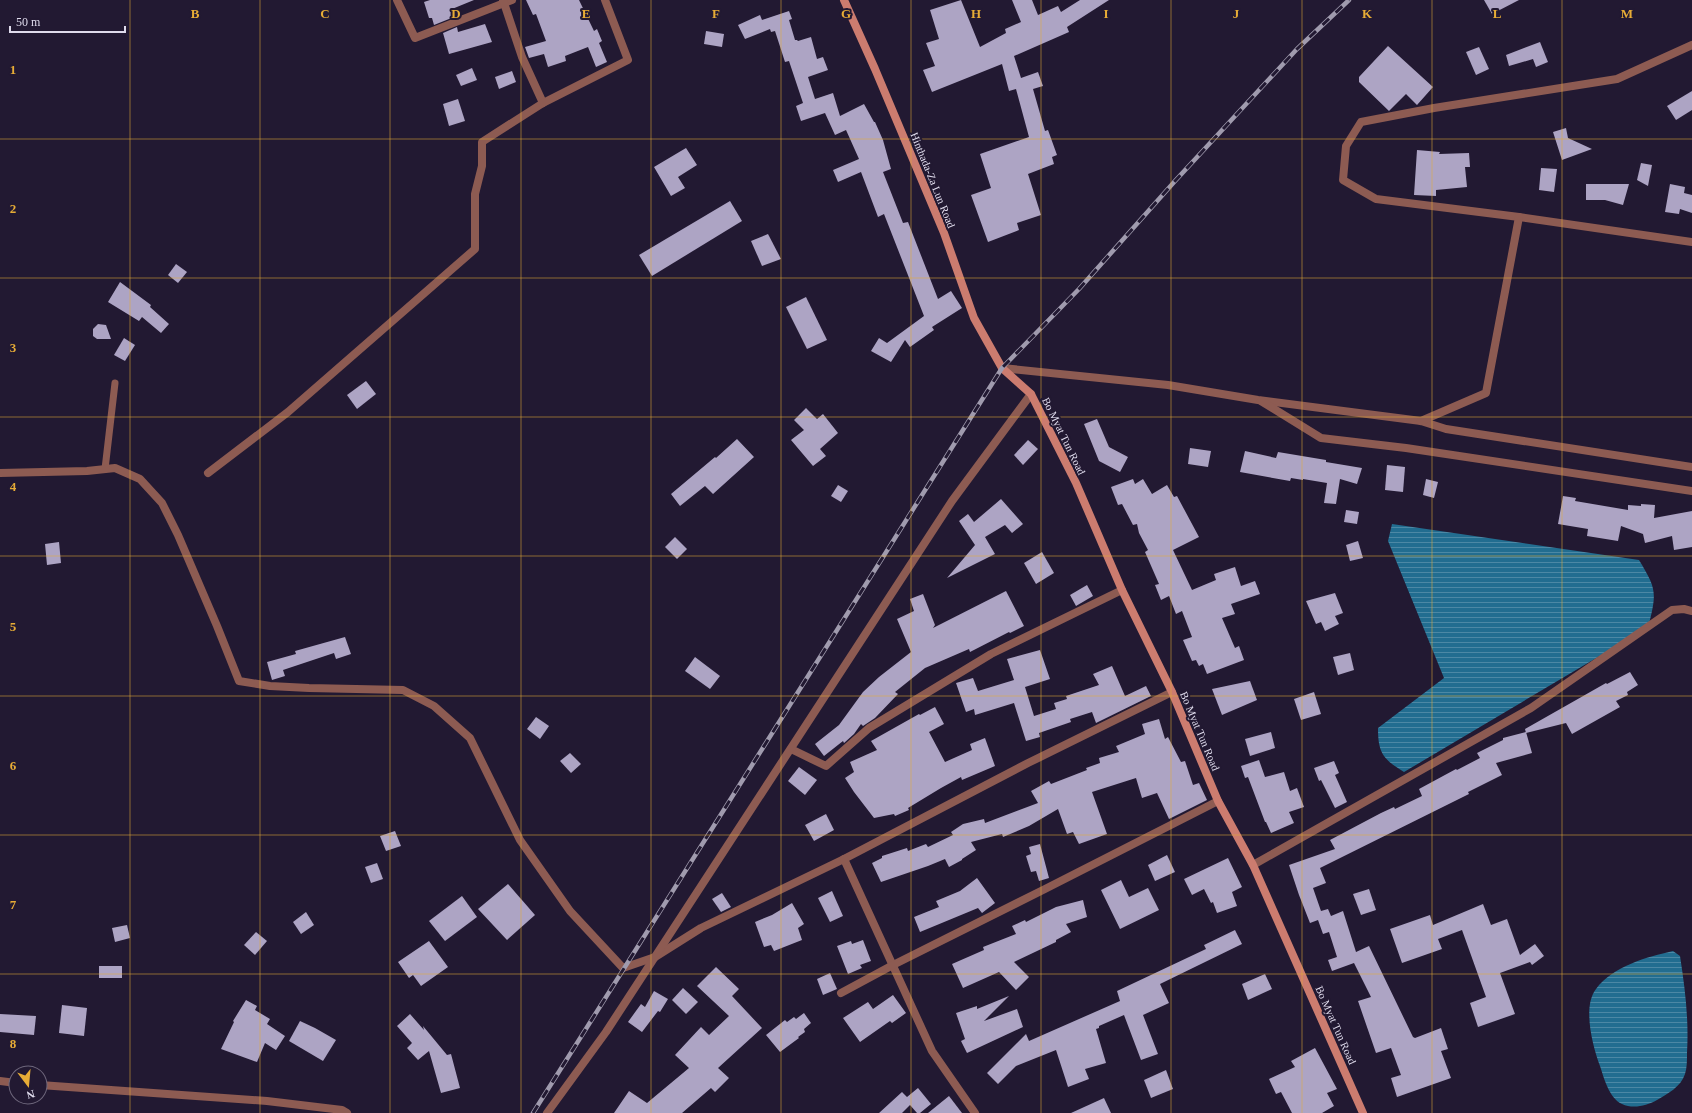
<svg xmlns="http://www.w3.org/2000/svg" width="1692" height="1113" font-family="Georgia,serif">
<style>
.water{fill:url(#water-rules)}
.building{fill:#ada4c4}
.lines{fill:none;stroke-linecap:round;stroke-linejoin:round}
.service{stroke:#8d5b52;stroke-width:7}
.minor{stroke:#8d5b52;stroke-width:8}
.secondary{stroke:#cc7c6f;stroke-width:8}
.rail-casing{stroke:#a09bae;stroke-width:4.5}
.rail{stroke:#221932;stroke-width:3;stroke-dasharray:9;stroke-linecap:butt}
.grid{fill:none;stroke:#e7ac36;stroke-width:1;stroke-opacity:0.55}
.labels{text-anchor:middle;stroke-width:4;stroke-linejoin:round;paint-order:stroke}
.street-label{font-size:11px;fill:#dfdbec;stroke:#221932}
.grid-label{font-size:13px;text-anchor:middle;font-weight:bold;fill:#e7ac36;stroke:#221932;stroke-width:4;stroke-linejoin:round;paint-order:stroke}
</style>
<defs>
<pattern id="water-rules" width="6" height="5" patternUnits="userSpaceOnUse"><rect width="6" height="5" fill="#226d90"/><path d="M0 2.5h6" fill="none" stroke="#4c88a5"/></pattern>
</defs>
<rect width="100%" height="100%" fill="#221932"/>
<g class="water">
<path d="M1392 524 1639 560C1656 588 1657 592 1649 624L1625 641 1404 772C1383 759 1378 753 1378 728L1444 678 1388 541Z"/>
<path d="M1673 951 1680 956C1685 988 1689 1020 1687 1053 1687 1060 1687 1068 1685 1074 1681 1087 1667 1094 1657 1100 1646 1106 1633 1109 1622 1104 1609 1098 1604 1078 1600 1066 1593 1047 1582 1007 1596 989 1613 966 1647 957 1673 951Z"/>
</g>
<g class="building">
<polygon points="430,0 474,0 452,9 454,17 434,25 432,18 429,18 424,2"/>
<polygon points="526,0 579,0 594,31 597,29 602,41 599,43 607,62 596,67 588,47 565,56 566,61 548,67 544,54 529,58 525,47 546,41 536,14 533,15"/>
<polygon points="961,0 980,47 1006,33 1005,29 1021,22 1012,0 1032,0 1038,15 1058,6 1061,12 1080,0 1109,0 1067,27 1069,32 1014,56 1021,78 1038,72 1043,86 1033,89 1045,131 1048,130 1057,155 1052,157 1054,164 1028,174 1041,215 1017,223 1019,230 988,242 971,195 991,188 980,154 1029,137 1016,89 1009,91 1002,64 932,92 923,70 935,66 926,43 939,39 930,10"/>
<polygon points="1484,0 1519,0 1492,14"/>
<polygon points="789,11 792,19 789,20 795,40 797,40 798,41 811,37 817,59 823,57 828,70 808,77 815,99 833,93 840,116 864,104 874,122 875,122 883,140 891,169 883,172 903,223 908,222 938,299 951,291 962,308 932,327 934,330 910,347 905,340 891,362 871,351 879,338 887,343 924,316 884,214 878,217 861,172 838,182 833,170 859,159 846,130 835,135 825,113 801,121 796,106 803,103 789,61 785,62 775,31 771,32 770,29 745,39 738,25 760,15 762,20"/>
<polygon points="485,24 492,42 449,54 443,33 457,27 458,32"/>
<polygon points="706,31 724,34 722,47 704,44"/>
<polygon points="1540,42 1548,62 1536,67 1533,59 1509,66 1506,55"/>
<polygon points="1388,46 1433,87 1417,105 1406,94 1389,111 1359,82 1359,77"/>
<polygon points="1479,47 1489,69 1476,75 1466,52"/>
<polygon points="472,68 477,80 461,86 456,75"/>
<polygon points="512,71 516,82 499,89 495,77"/>
<polygon points="1692,91 1692,110 1676,120 1667,106"/>
<polygon points="458,99 465,121 449,126 443,104"/>
<polygon points="1566,128 1568,138 1592,149 1562,160 1553,132"/>
<polygon points="686,148 697,165 678,177 685,188 671,196 654,167"/>
<polygon points="1417,150 1440,152 1439,154 1469,153 1470,167 1465,167 1467,187 1436,190 1436,196 1414,195"/>
<polygon points="1641,163 1652,165 1648,186 1637,180"/>
<polygon points="1541,168 1557,169 1554,192 1539,190"/>
<polygon points="1586,184 1629,184 1623,205 1605,200 1586,200"/>
<polygon points="1670,184 1685,187 1684,193 1692,195 1692,213 1680,209 1679,214 1665,212"/>
<polygon points="730,201 742,221 652,276 639,255"/>
<polygon points="768,234 781,259 762,266 751,241"/>
<polygon points="176,264 187,272 178,283 168,275"/>
<polygon points="120,282 151,305 150,307 169,324 161,333 142,317 139,321 108,302"/>
<polygon points="806,297 827,340 807,349 786,307"/>
<polygon points="98,324 106,325 111,339 97,339 93,336 93,329"/>
<polygon points="124,338 135,345 125,361 114,355"/>
<polygon points="366,381 376,394 357,409 347,395"/>
<polygon points="806,408 817,419 823,414 838,433 820,449 826,456 813,466 791,440 804,430 794,420"/>
<polygon points="1097,419 1109,447 1128,457 1120,472 1099,461 1084,424"/>
<polygon points="737,439 754,457 713,494 705,486 680,506 671,494 715,457 716,458"/>
<polygon points="1028,440 1038,449 1023,465 1014,455"/>
<polygon points="1190,448 1211,451 1208,467 1188,464"/>
<polygon points="1245,451 1276,458 1278,452 1326,460 1326,462 1362,468 1357,484 1340,479 1336,504 1324,503 1327,483 1303,479 1303,480 1291,478 1290,481 1240,472"/>
<polygon points="1387,465 1405,467 1403,492 1385,490"/>
<polygon points="1133,479 1135,484 1143,479 1152,494 1167,485 1174,497 1177,496 1199,537 1173,550 1192,590 1216,580 1214,574 1235,567 1241,586 1255,581 1260,594 1231,604 1235,614 1222,618 1235,648 1239,646 1244,660 1207,674 1203,664 1199,666 1196,660 1192,661 1183,640 1192,637 1182,611 1176,614 1169,596 1161,600 1155,585 1159,584 1145,552 1148,550 1139,533 1137,524 1133,525 1122,504 1118,505 1111,487"/>
<polygon points="1426,479 1438,482 1434,498 1423,495"/>
<polygon points="838,485 848,491 841,502 831,496"/>
<polygon points="1563,496 1576,498 1575,501 1628,510 1628,505 1641,506 1641,504 1655,505 1654,518 1692,511 1692,547 1674,550 1672,536 1645,543 1643,534 1621,526 1618,541 1587,536 1588,529 1558,524"/>
<polygon points="1001,499 1023,524 1012,533 1005,525 985,537 995,554 947,578 975,545 959,521 968,514 974,522"/>
<polygon points="1346,510 1359,512 1357,524 1344,522"/>
<polygon points="675,537 687,549 677,559 665,547"/>
<polygon points="1358,541 1363,558 1350,561 1346,545"/>
<polygon points="59,542 61,563 47,565 45,544"/>
<polygon points="1042,552 1054,573 1036,584 1024,563"/>
<polygon points="1087,585 1093,596 1076,606 1070,595"/>
<polygon points="1006,591 1024,626 1010,633 1009,632 970,652 969,649 925,668 895,692 898,694 875,718 863,726 861,724 854,734 844,743 843,741 824,756 815,744 839,725 863,692 879,677 911,652 897,619 914,611 910,599 923,594 935,625 933,628"/>
<polygon points="1335,593 1343,613 1335,616 1339,624 1325,631 1321,622 1316,624 1306,601"/>
<polygon points="345,637 351,654 336,659 334,653 283,670 285,676 272,680 267,662 296,654 295,651"/>
<polygon points="1040,650 1050,679 1025,687 1034,716 1056,709 1054,703 1067,699 1066,696 1099,685 1093,674 1112,666 1125,696 1146,686 1151,696 1096,723 1092,712 1070,719 1071,722 1039,733 1040,737 1026,741 1014,703 975,715 974,709 966,712 956,683 973,678 978,691 1014,680 1007,659"/>
<polygon points="1350,653 1354,670 1338,675 1333,657"/>
<polygon points="695,657 720,676 710,689 685,671"/>
<polygon points="1630,672 1638,685 1627,692 1628,695 1616,701 1620,707 1572,734 1566,723 1526,733 1525,729 1606,683 1607,684"/>
<polygon points="1250,681 1257,700 1222,715 1212,689"/>
<polygon points="1314,692 1321,714 1301,720 1294,699"/>
<polygon points="935,707 944,724 929,732 945,762 972,750 970,744 985,738 995,766 962,780 961,777 941,788 908,808 909,810 895,816 894,814 874,818 854,792 845,778 854,772 850,762 877,750 871,741 919,714 920,715"/>
<polygon points="536,717 549,726 540,739 527,729"/>
<polygon points="1159,719 1165,739 1168,737 1181,762 1185,761 1193,785 1199,783 1207,800 1169,819 1157,793 1142,798 1136,778 1092,792 1107,834 1079,844 1073,832 1067,834 1058,809 1029,826 1003,837 1002,834 971,842 976,850 962,859 962,860 949,867 945,859 928,866 881,882 872,863 882,858 882,856 907,848 908,851 926,844 928,847 953,835 951,832 963,824 984,819 985,823 1038,803 1031,791 1049,781 1051,784 1087,770 1086,768 1100,763 1099,758 1119,752 1116,746 1145,734 1142,724"/>
<polygon points="1271,732 1275,748 1250,756 1245,739"/>
<polygon points="1526,732 1532,753 1496,763 1502,775 1468,792 1469,794 1320,868 1326,883 1313,888 1321,911 1328,909 1331,916 1343,911 1356,952 1369,946 1413,1037 1415,1038 1441,1028 1448,1049 1441,1051 1451,1078 1397,1097 1391,1078 1401,1075 1391,1048 1376,1053 1358,1001 1371,997 1354,963 1332,971 1328,960 1337,957 1329,932 1323,934 1318,920 1310,923 1299,895 1289,865 1335,849 1330,840 1381,813 1394,807 1395,809 1422,796 1419,789 1456,769 1457,770 1480,758 1477,753 1503,740 1503,738"/>
<polygon points="570,753 581,764 571,773 560,761"/>
<polygon points="1259,760 1265,777 1284,772 1290,791 1297,788 1304,807 1289,812 1294,823 1271,833 1266,822 1265,822 1248,777 1245,778 1241,766"/>
<polygon points="1334,761 1339,773 1335,775 1347,802 1335,808 1321,780 1319,781 1314,768"/>
<polygon points="799,767 817,780 805,795 788,781"/>
<polygon points="826,814 834,830 814,841 805,825"/>
<polygon points="395,831 401,846 386,851 380,836"/>
<polygon points="1040,844 1049,878 1039,881 1036,871 1031,872 1026,856 1031,854 1029,847"/>
<polygon points="1167,855 1175,872 1155,881 1148,865"/>
<polygon points="1228,858 1242,887 1232,892 1237,906 1217,913 1213,902 1211,903 1204,889 1192,895 1184,879"/>
<polygon points="377,863 383,879 371,883 365,867"/>
<polygon points="977,878 995,903 982,913 978,908 920,932 914,917 939,907 936,901 960,891"/>
<polygon points="1121,880 1129,897 1148,888 1159,910 1120,929 1101,890"/>
<polygon points="508,884 535,915 507,940 478,909"/>
<polygon points="1369,889 1376,910 1361,915 1353,894"/>
<polygon points="832,891 843,916 830,922 818,898"/>
<polygon points="722,893 731,907 721,912 712,899"/>
<polygon points="462,896 477,917 445,941 429,921"/>
<polygon points="1083,900 1087,917 1066,924 1071,932 1056,940 1056,942 1014,962 1029,977 1016,990 999,972 963,988 952,964 984,950 983,947 1016,934 1012,926 1025,920 1026,922 1056,907"/>
<polygon points="792,903 804,924 798,928 802,940 774,951 771,945 764,947 755,922 772,915"/>
<polygon points="1483,904 1491,925 1507,919 1520,955 1535,944 1544,956 1532,965 1530,962 1500,973 1515,1014 1478,1027 1470,1003 1486,997 1462,930 1438,939 1442,949 1402,963 1390,929 1430,915 1433,925"/>
<polygon points="306,912 314,925 301,934 293,922"/>
<polygon points="127,925 130,938 115,942 112,928"/>
<polygon points="1235,930 1242,944 1160,984 1169,1003 1143,1015 1158,1054 1141,1060 1124,1015 1099,1026 1099,1028 1096,1029 1106,1063 1085,1069 1089,1079 1068,1087 1056,1050 1016,1066 998,1084 987,1073 1026,1034 1029,1041 1120,1001 1117,991 1206,949 1204,945"/>
<polygon points="256,932 267,941 255,955 244,945"/>
<polygon points="863,940 871,961 860,965 862,968 848,974 837,946 851,941 852,944"/>
<polygon points="429,941 448,967 421,986 413,975 409,978 398,962"/>
<rect x="99" y="966" width="23" height="12"/>
<polygon points="716,967 739,989 732,996 762,1028 718,1068 729,1078 715,1092 711,1088 682,1113 614,1113 629,1091 647,1103 689,1068 675,1055 701,1027 709,1035 729,1016 697,986"/>
<polygon points="830,973 837,989 823,995 817,979"/>
<polygon points="1265,974 1272,989 1248,1000 1242,984"/>
<polygon points="683,988 698,1002 686,1014 672,1000"/>
<polygon points="654,991 668,999 660,1012 658,1011 642,1032 628,1022 641,1004 645,1007"/>
<polygon points="893,995 906,1013 892,1023 890,1021 860,1042 843,1018 868,1002 873,1009"/>
<polygon points="1009,996 984,1021 1017,1009 1023,1027 967,1053 961,1041 965,1039 956,1013 977,1006 977,1009"/>
<polygon points="246,1000 257,1006 255,1010 270,1019 267,1024 285,1036 276,1050 265,1043 257,1062 221,1049 234,1022 233,1021"/>
<polygon points="62,1005 87,1008 84,1036 59,1033"/>
<polygon points="804,1013 811,1023 804,1029 805,1032 798,1037 799,1038 780,1052 766,1035 785,1020 787,1022 794,1017 796,1019"/>
<polygon points="0,1014 36,1016 34,1035 0,1032"/>
<polygon points="410,1014 424,1030 423,1026 447,1055 451,1054 460,1088 441,1093 429,1051 418,1060 407,1048 412,1043 397,1026"/>
<polygon points="300,1021 315,1028 336,1040 323,1061 289,1041"/>
<polygon points="1315,1048 1337,1089 1327,1093 1334,1106 1322,1113 1292,1113 1281,1092 1276,1094 1269,1079 1295,1067 1291,1061"/>
<polygon points="1166,1070 1173,1089 1151,1098 1144,1080"/>
<polygon points="918,1088 931,1104 920,1113 917,1113 910,1105 902,1113 879,1113 902,1092 907,1097"/>
<polygon points="949,1096 962,1113 928,1113"/>
<polygon points="1104,1098 1111,1113 1071,1113"/>
</g>
<g class="lines">
<polyline class="service" points="105,469 115,383"/>
<g class="minor">
<polyline points="397,0 415,38 512,0"/>
<polyline points="503,0 522,57 543,103"/>
<polyline points="1692,45 1617,79 1434,108 1361,122 1346,146 1343,180 1376,199 1519,217 1692,242"/>
<polyline points="1002,368 1168,385 1258,400 1421,421 1446,429 1692,467"/>
<polyline points="1261,401 1321,438 1406,448 1692,491"/>
<polyline points="1421,421 1486,393 1519,217"/>
<polyline points="0,473 87,471 115,468 140,479 162,503 178,535 217,626 239,681 270,686 309,688 403,690 434,706 470,738 520,840 570,911 623,968 655,957 701,928 844,859 1028,763 1172,692"/>
<polyline points="208,473 288,412 475,249 475,194 482,166 482,142 543,103 628,60 605,0"/>
<polyline points="791,749 826,766 869,728 991,654 1122,590"/>
<polyline points="844,859 932,1051 975,1113"/>
<polyline points="1253,865 1531,708 1672,610 1684,609 1692,611"/>
<polyline points="841,993 893,965 1045,889 1218,801"/>
<polyline points="0,1081 16,1083"/>
<polyline points="40,1085 267,1101 342,1110 347,1113"/>
<polyline points="547,1113 606,1032 952,501 1031,394"/>
</g>
<polyline class="secondary" points="844,0 875,69 944,233 974,318 1002,368 1031,394 1076,483 1122,590 1172,692 1218,801 1253,865 1363,1113"/>
<g class="rail-casing">
<polyline id="rail" points="533,1113 1002,368 1079,289 1175,181 1297,49 1349,0"/>
</g>
<use href="#rail" class="rail"/>
</g>
<path class="grid" d="M130 0V1113M260 0V1113M390 0V1113M521 0V1113M651 0V1113M781 0V1113M911 0V1113M1041 0V1113M1171 0V1113M1302 0V1113M1432 0V1113M1562 0V1113M0 139H1692M0 278H1692M0 417H1692M0 556H1692M0 696H1692M0 835H1692M0 974H1692"/>
<g class="labels">
<g class="street-label">
<text transform="translate(933 180) rotate(68)" y="4">Hinthada-Za Lun Road</text>
<text transform="translate(1064 436) rotate(64)" y="4">Bo Myat Tun Road</text>
<text transform="translate(1200 731) rotate(67)" y="4">Bo Myat Tun Road</text>
<text transform="translate(1336 1025) rotate(66)" y="4">Bo Myat Tun Road</text>
</g>
</g>
<g class="grid-label">
<text x="195" y="18">B</text>
<text x="325" y="18">C</text>
<text x="456" y="18">D</text>
<text x="586" y="18">E</text>
<text x="716" y="18">F</text>
<text x="846" y="18">G</text>
<text x="976" y="18">H</text>
<text x="1106" y="18">I</text>
<text x="1236" y="18">J</text>
<text x="1367" y="18">K</text>
<text x="1497" y="18">L</text>
<text x="1627" y="18">M</text>
<text x="13" y="74">1</text>
<text x="13" y="213">2</text>
<text x="13" y="352">3</text>
<text x="13" y="491">4</text>
<text x="13" y="631">5</text>
<text x="13" y="770">6</text>
<text x="13" y="909">7</text>
<text x="13" y="1048">8</text>
</g>
<g transform="translate(28 1085) rotate(164)"><circle r="19" fill="#221932" stroke="#6e677c"/>
<path d="M0-3L7 15L0 10L-7 15Z" fill="#e7ac36"/>
<text y="-6" font-size="11" font-weight="bold" text-anchor="middle" fill="#dfdbec">N</text>
</g>
<path d="M10 26v6h115v-6" fill="none" stroke="#dfdbec" stroke-width="2"/>
<text x="16" y="26" font-size="12" fill="#dfdbec" stroke="#221932" stroke-width="3" paint-order="stroke">50 m</text>
</svg>
